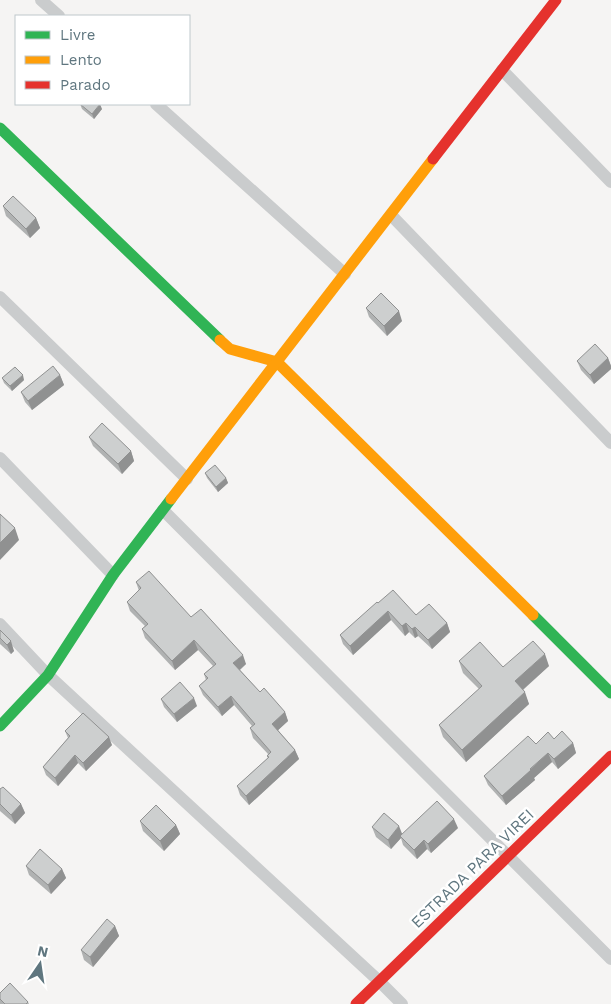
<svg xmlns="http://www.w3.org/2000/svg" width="611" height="1004" font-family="'Work Sans',sans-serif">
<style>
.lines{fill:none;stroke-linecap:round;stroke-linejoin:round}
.street{stroke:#cacccd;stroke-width:12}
.fast{stroke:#30b455;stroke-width:11}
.slow{stroke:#ff9f0a;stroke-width:11}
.jam{stroke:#e5322d;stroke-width:11}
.wall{fill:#b0b2b2}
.shaded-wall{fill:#909191}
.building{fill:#cdcfcf;stroke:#909191}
.labels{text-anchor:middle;stroke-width:5;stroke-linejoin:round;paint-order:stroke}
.street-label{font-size:16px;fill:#5f767f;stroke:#fff}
</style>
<rect width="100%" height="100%" fill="#f5f4f3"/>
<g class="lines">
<g class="street">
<polyline points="41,0 59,16"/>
<polyline points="502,70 611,182"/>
<polyline points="156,104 345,274"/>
<polyline points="391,215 611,443"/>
<polyline points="0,297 187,479"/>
<polyline points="0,458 113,575"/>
<polyline points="163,510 611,959"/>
<polyline points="0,624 48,675 379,981 402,1004"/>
</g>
<g class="fast">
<polyline points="0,128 220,340"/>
<polyline points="533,615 611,693"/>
<polyline points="0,726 48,675 113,575 171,499"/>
</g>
<g class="slow">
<polyline points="220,340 230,349 277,362 533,615"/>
<polyline points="171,499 433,159"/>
</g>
<g class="jam">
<polyline points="433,159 556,0"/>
<polyline points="356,1004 611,756"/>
</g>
</g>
<g class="wall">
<polygon points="80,104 102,109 94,119 82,109"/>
<polygon points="3,206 36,218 40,228 30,238 6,216"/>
<polygon points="366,308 402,321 387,336 369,317"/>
<polygon points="608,358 611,366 611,369 594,384 581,370 577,361"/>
<polygon points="60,375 64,385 32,410 25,402 21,392"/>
<polygon points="2,378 24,380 12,391 4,383"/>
<polygon points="89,437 131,451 134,461 122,474 93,446"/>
<polygon points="205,473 226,478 228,483 218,492 207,478"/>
<polygon points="136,582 191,617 246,664 240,670 260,692 285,712 288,721 278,730 295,750 299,759 249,805 240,795 237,786 268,758 267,756 268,754 253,738 250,728 252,726 234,705 222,716 203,695 199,686 206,680 204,674 213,666 198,650 175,670 145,638 142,629 145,626 130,611 127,602 139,591"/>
<polygon points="378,603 447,623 450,632 432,649 418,636 415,638 409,632 405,636 391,620 353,655 343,644 340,635"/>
<polygon points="0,630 14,651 11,654 0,644"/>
<polygon points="459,661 503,667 549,666 523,690 529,704 466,762 443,737 439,725 479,689 463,673"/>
<polygon points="161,699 197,706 177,722 164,707"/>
<polygon points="65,731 112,745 86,771 78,763 58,786 46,775 43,767 68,738"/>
<polygon points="554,739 573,743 576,753 558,769 552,762 534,778 535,780 506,805 488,785 484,776 536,744"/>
<polygon points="0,789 21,804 25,813 15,824 0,811"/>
<polygon points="140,821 176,825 180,834 164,851 143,831"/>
<polygon points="372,827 402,834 458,828 431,853 427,849 417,859 403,845 401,838 391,849 376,837"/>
<polygon points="26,866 62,869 66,878 51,894 29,875"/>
<polygon points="115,926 119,936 93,967 84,960 81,950"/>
<polygon points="0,993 28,1002 29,1004 0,1004"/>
</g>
<g class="shaded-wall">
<polygon points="100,104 102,109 94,119 92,114"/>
<polygon points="36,218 40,228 30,238 26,229"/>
<polygon points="399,311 402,321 387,336 384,326"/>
<polygon points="608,358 611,366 611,369 594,384 590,375"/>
<polygon points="23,375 24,380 12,391 10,386"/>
<polygon points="60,375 64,385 32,410 28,401"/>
<polygon points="131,451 134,461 122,474 118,464"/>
<polygon points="226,478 228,483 218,492 216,487"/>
<polygon points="15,528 19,540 0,560 0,543"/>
<polygon points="388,611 391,620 353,655 350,646"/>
<polygon points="406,623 409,632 405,636 402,626"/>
<polygon points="447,623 450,632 432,649 428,640"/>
<polygon points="415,627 418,636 415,638 412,629"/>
<polygon points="194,640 198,650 175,670 172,661"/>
<polygon points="11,641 14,651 11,654 7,645"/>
<polygon points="545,654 549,666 519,693 515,681"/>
<polygon points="243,655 246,664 237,672 233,663"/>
<polygon points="525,692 529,704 466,762 462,750"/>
<polygon points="231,696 234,705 222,716 218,707"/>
<polygon points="194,698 197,706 177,722 174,714"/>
<polygon points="285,712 288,721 275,733 272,724"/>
<polygon points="109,737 112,745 86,771 83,763"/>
<polygon points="573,743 576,753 558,769 554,759"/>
<polygon points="295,750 299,759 249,805 246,796"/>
<polygon points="548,753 552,762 534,778 535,780 506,805 502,796"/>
<polygon points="75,755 78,763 58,786 55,778"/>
<polygon points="21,804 25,813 15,824 11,815"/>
<polygon points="454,819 458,828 431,853 428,844"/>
<polygon points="176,825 180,834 164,851 160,841"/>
<polygon points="399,826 403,836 400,836 401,838 391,849 388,840"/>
<polygon points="424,840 427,849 417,859 414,850"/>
<polygon points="62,869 66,878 51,894 48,885"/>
<polygon points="115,926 119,936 93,967 90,957"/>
</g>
<g class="building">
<polygon points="80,104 100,104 92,114"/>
<polygon points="13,196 36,218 26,229 3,206"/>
<polygon points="381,293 399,311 384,326 366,308"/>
<polygon points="595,344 608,358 590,375 577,361"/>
<polygon points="53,366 60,375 28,401 21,392"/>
<polygon points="15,367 23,375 10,386 2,378"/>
<polygon points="102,423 131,451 118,464 89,437"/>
<polygon points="215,465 226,478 216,487 205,473"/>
<polygon points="0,514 15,528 0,543"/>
<polygon points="149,571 191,617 201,609 243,655 233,663 260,692 264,688 285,712 272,724 295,750 246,796 237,786 269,757 267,756 271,752 250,728 255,724 231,696 218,707 199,686 208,678 204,674 216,664 194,640 172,661 142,629 148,624 127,602 141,588 136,582"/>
<polygon points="393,590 416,615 429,604 447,623 428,640 415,627 412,629 406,623 402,626 388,611 350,646 340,635 377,602 378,603"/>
<polygon points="0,630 11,641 7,645 0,638"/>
<polygon points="533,641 545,654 515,681 525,692 462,750 439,725 482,686 459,661 480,642 503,667"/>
<polygon points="180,682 194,698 174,714 161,699"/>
<polygon points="83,713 109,737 83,763 75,755 55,778 43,767 70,736 65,731"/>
<polygon points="562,731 573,743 554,759 548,753 530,769 531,770 502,796 484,776 528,736 536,744 548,732 554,739"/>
<polygon points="3,787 21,804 11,815 0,804 0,789"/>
<polygon points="437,801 454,819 428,844 424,840 414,850 400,836"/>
<polygon points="156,805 176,825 160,841 140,821"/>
<polygon points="384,813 399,826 388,840 372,827"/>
<polygon points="40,849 62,869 48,885 26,866"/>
<polygon points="107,919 115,926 90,957 81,950"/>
<polygon points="10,983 28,1002 26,1004 5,1004 0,999 0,993"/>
</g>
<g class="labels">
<g class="street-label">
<text transform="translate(472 868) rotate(-44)" y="6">ESTRADA PARA VIREI</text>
</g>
</g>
<rect x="15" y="15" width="175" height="90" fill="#ffffff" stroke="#bfc8cc"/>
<rect x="25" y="31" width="25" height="8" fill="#30b455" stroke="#bfc8cc"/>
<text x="60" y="40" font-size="15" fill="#5f767f">Livre</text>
<rect x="25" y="56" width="25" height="8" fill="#ff9f0a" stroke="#bfc8cc"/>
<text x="60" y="65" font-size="15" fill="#5f767f">Lento</text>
<rect x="25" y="81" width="25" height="8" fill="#e5322d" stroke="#bfc8cc"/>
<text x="60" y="90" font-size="15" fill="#5f767f">Parado</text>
<g transform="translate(40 964) rotate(13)" stroke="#ffffff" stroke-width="4" paint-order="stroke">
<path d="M0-4L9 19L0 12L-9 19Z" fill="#5f767f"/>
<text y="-8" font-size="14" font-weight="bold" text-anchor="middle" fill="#5f767f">N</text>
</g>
</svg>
